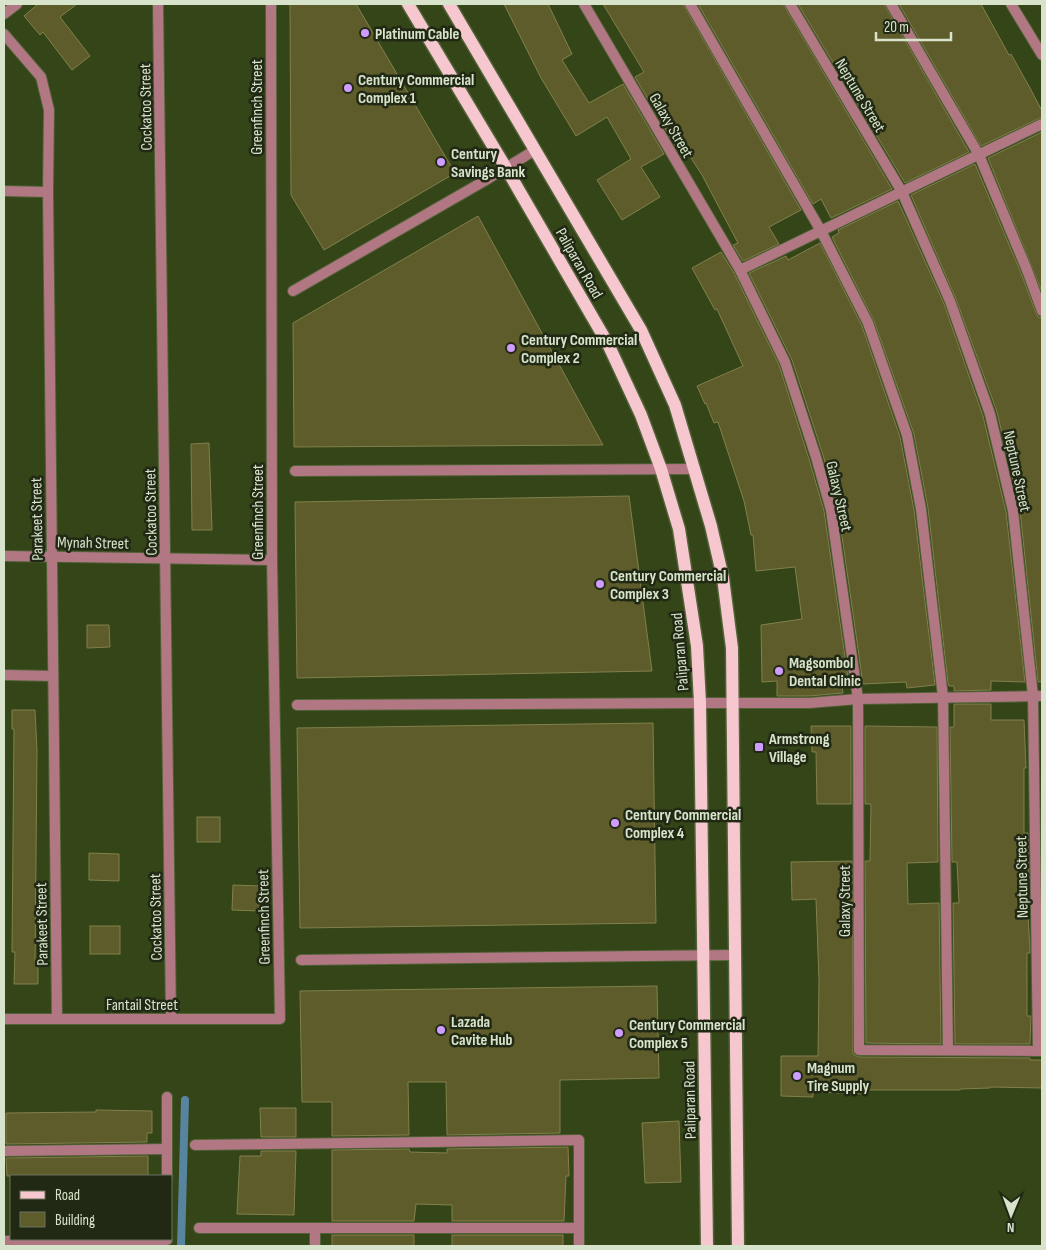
<svg xmlns="http://www.w3.org/2000/svg" width="1046" height="1250" font-family="'Sofia Sans Condensed',sans-serif">
<style>
.lines{fill:none;stroke-linecap:round;stroke-linejoin:round}
.stream{stroke:#57849f;stroke-width:8}
.building{fill:#5e5c2a;stroke:#82804d}
.lane-casing{stroke:#516138;stroke-width:12}
.street-casing{stroke:#516138;stroke-width:12}
.primary-casing{stroke:#516138;stroke-width:15}
.lane{stroke:#b17883;stroke-width:10}
.street{stroke:#b17883;stroke-width:10}
.primary{stroke:#f6c7cf;stroke-width:12}
.poi-dot{fill:#cf9dff;stroke:#212915;stroke-width:2}
.labels{text-anchor:middle;stroke-width:5;stroke-linejoin:round;paint-order:stroke}
.poi-label{font-size:16px;font-weight:bold;fill:#d7e3ca;stroke:#212915;text-anchor:start}
.street-label{font-size:16px;fill:#d7e3ca;stroke:#212915}
</style>
<rect width="100%" height="100%" fill="#344518"/>
<g class="lines">
<polyline class="stream" points="181,1246 185,1100"/>
</g>
<g class="building">
<polygon points="38,4 77,4 60,17 90,56 72,70 43,32 40,35 24,16"/>
<polygon points="290,4 356,4 455,173 324,250 291,195"/>
<polygon points="504,4 548,4 572,54 562,60 589,103 623,84 664,154 641,167 660,197 622,220 597,180 631,159 607,117 576,136 541,78"/>
<polygon points="603,4 683,4 801,210 769,227 779,244 743,261 733,245 738,243 702,175 682,144 676,147 635,77 644,72"/>
<polygon points="698,4 783,4 892,189 831,218 821,199 813,204"/>
<polygon points="798,4 884,4 969,152 905,183"/>
<polygon points="899,4 981,4 1009,55 1011,54 1030,88 1042,111 1042,117 981,146"/>
<polygon points="1042,132 1042,292 988,158"/>
<polygon points="975,164 1021,273 1036,313 1038,317 1042,318 1042,682 1038,682 1020,510 997,412 956,299 911,195"/>
<polygon points="898,201 944,304 983,416 1006,512 1025,682 991,681 991,690 954,691 954,686 949,686 948,683 928,508 914,434 874,321 832,237 839,233 838,230"/>
<polygon points="478,216 603,445 294,447 293,323"/>
<polygon points="820,243 862,326 900,437 914,510 935,685 907,688 906,682 863,684 838,508 823,455 792,360 749,273 786,256 788,260"/>
<polygon points="721,252 734,273 779,365 809,459 824,511 849,685 842,686 843,693 809,696 777,696 777,681 762,682 761,625 802,619 795,567 756,571 753,535 751,535 744,501 718,422 714,423 706,403 705,404 697,386 743,366 717,309 715,310 692,268"/>
<polygon points="209,443 212,530 192,530 191,444"/>
<polygon points="629,496 652,671 297,678 295,502"/>
<polygon points="87,625 109,625 110,647 87,648"/>
<polygon points="954,704 991,704 991,720 1024,720 1026,768 1024,768 1024,833 1028,833 1029,879 1026,880 1030,950 1030,953 1027,953 1027,1016 1031,1016 1030,1044 955,1044 953,903 959,903 957,862 952,862 950,727 954,727"/>
<polygon points="12,710 35,710 37,750 35,965 38,965 38,984 14,984 15,952 12,952 14,729 12,729"/>
<polygon points="653,723 656,923 300,928 297,728"/>
<polygon points="811,726 851,726 851,804 817,804 816,752 812,752"/>
<polygon points="865,726 937,727 938,862 907,863 908,904 939,903 941,1044 866,1043 865,861 870,861 871,804 865,804"/>
<rect x="197" y="817" width="23" height="25"/>
<polygon points="89,853 119,854 119,881 89,880"/>
<polygon points="852,861 853,1054 859,1057 1030,1058 1030,1060 1042,1060 1042,1088 990,1087 990,1088 960,1089 960,1090 868,1090 868,1094 813,1092 813,1097 781,1096 781,1056 818,1056 819,981 816,899 792,900 791,862"/>
<polygon points="233,885 260,886 259,911 232,910"/>
<rect x="90" y="926" width="30" height="28"/>
<polygon points="657,986 659,1078 560,1080 560,1133 447,1135 446,1082 408,1082 409,1135 332,1136 332,1102 302,1102 300,991"/>
<polygon points="260,1108 296,1108 296,1137 261,1137"/>
<polygon points="96,1110 152,1111 152,1133 147,1133 147,1142 6,1144 6,1113 96,1112"/>
<polygon points="679,1121 681,1182 645,1183 642,1123"/>
<polygon points="568,1147 569,1176 566,1176 564,1221 452,1221 452,1205 416,1204 414,1221 332,1221 332,1150 409,1149 410,1152 447,1153 447,1149"/>
<polygon points="261,1151 296,1151 294,1215 237,1214 240,1156 261,1156"/>
<polygon points="148,1156 148,1176 7,1176 6,1158"/>
<rect x="332" y="1235" width="82" height="11"/>
<rect x="452" y="1235" width="111" height="11"/>
</g>
<g class="lines">
<g class="lane-casing">
<g id="lane">
<polyline points="293,291 486,180 535,150"/>
<polyline points="295,471 695,469"/>
<polyline points="297,705 700,703"/>
<polyline points="301,960 735,955"/>
</g>
</g>
<g class="street-casing">
<g id="street">
<polyline points="158,4 171,1019"/>
<polyline points="584,4 740,270 785,362 816,457 831,510 858,699 859,1050 1042,1051"/>
<polyline points="690,4 821,231 868,323 907,435 921,509 943,697 948,1050"/>
<polyline points="790,4 902,192 950,301 990,414 1013,511 1033,696 1038,1051"/>
<polyline points="891,4 979,155 1027,270 1042,311"/>
<polyline points="1011,4 1042,55"/>
<polyline points="4,14 17,4"/>
<polyline points="4,34 41,77 49,110 48,192 57,1019"/>
<polyline points="4,191 48,192"/>
<polyline points="740,270 1042,124"/>
<polyline points="4,556 272,560"/>
<polyline points="4,675 53,676"/>
<polyline points="700,703 809,703 858,699 1042,696"/>
<polyline points="4,1019 280,1019 272,560 271,4"/>
<polyline points="195,1145 579,1140 579,1246"/>
<polyline points="4,1151 167,1149"/>
<polyline points="167,1176 167,1097"/>
<polyline points="199,1228 579,1228"/>
<polyline points="315,1228 315,1246"/>
<polyline points="4,1241 167,1240"/>
</g>
</g>
<g class="primary-casing">
<g id="primary">
<polyline points="408,4 506,168 608,344 641,415 661,469 679,529 697,646 700,703 707,1246"/>
<polyline points="449,4 641,330 675,405 711,526 723,578 732,648 738,1246"/>
</g>
</g>
<use href="#lane" class="lane"/>
<use href="#street" class="street"/>
<use href="#primary" class="primary"/>
</g>
<g class="poi-dot">
<circle cx="365" cy="33" r="5"/>
<circle cx="348" cy="88" r="5"/>
<circle cx="441" cy="162" r="5"/>
<circle cx="511" cy="348" r="5"/>
<circle cx="600" cy="584" r="5"/>
<circle cx="779" cy="671" r="5"/>
<rect x="754" y="742" width="10" height="10" rx="2.5"/>
<circle cx="615" cy="823" r="5"/>
<circle cx="441" cy="1030" r="5"/>
<circle cx="619" cy="1033" r="5"/>
<circle cx="797" cy="1076" r="5"/>
</g>
<g class="labels">
<g class="poi-label">
<text x="375" y="39">Platinum Cable</text>
<text x="358" y="85">Century Commercial<tspan x="358" dy="18">Complex 1</tspan></text>
<text x="451" y="159">Century<tspan x="451" dy="18">Savings Bank</tspan></text>
<text x="521" y="345">Century Commercial<tspan x="521" dy="18">Complex 2</tspan></text>
<text x="610" y="581">Century Commercial<tspan x="610" dy="18">Complex 3</tspan></text>
<text x="789" y="668">Magsombol<tspan x="789" dy="18">Dental Clinic</tspan></text>
<text x="769" y="744">Armstrong<tspan x="769" dy="18">Village</tspan></text>
<text x="625" y="820">Century Commercial<tspan x="625" dy="18">Complex 4</tspan></text>
<text x="451" y="1027">Lazada<tspan x="451" dy="18">Cavite Hub</tspan></text>
<text x="629" y="1030">Century Commercial<tspan x="629" dy="18">Complex 5</tspan></text>
<text x="807" y="1073">Magnum<tspan x="807" dy="18">Tire Supply</tspan></text>
</g>
<g class="street-label">
<text transform="translate(861 95) rotate(59)" y="6">Neptune Street</text>
<text transform="translate(145 107) rotate(-91)" y="6">Cockatoo Street</text>
<text transform="translate(256 107) rotate(-90)" y="6">Greenfinch Street</text>
<text transform="translate(672 125) rotate(60)" y="6">Galaxy Street</text>
<text transform="translate(580 263) rotate(60)" y="6">Paliparan Road</text>
<text transform="translate(1018 471) rotate(78)" y="6">Neptune Street</text>
<text transform="translate(840 496) rotate(77)" y="6">Galaxy Street</text>
<text transform="translate(150 512) rotate(-91)" y="6">Cockatoo Street</text>
<text transform="translate(257 512) rotate(-90)" y="6">Greenfinch Street</text>
<text transform="translate(36 519) rotate(-91)" y="6">Parakeet Street</text>
<text transform="translate(93 542) rotate(1)" y="6">Mynah Street</text>
<text transform="translate(679 652) rotate(-95)" y="6">Paliparan Road</text>
<text transform="translate(1021 877) rotate(-91)" y="6">Neptune Street</text>
<text transform="translate(844 901) rotate(-90)" y="6">Galaxy Street</text>
<text transform="translate(155 917) rotate(-91)" y="6">Cockatoo Street</text>
<text transform="translate(263 917) rotate(-91)" y="6">Greenfinch Street</text>
<text transform="translate(41 924) rotate(-91)" y="6">Parakeet Street</text>
<text x="142" y="1010">Fantail Street</text>
<text transform="translate(689 1100) rotate(-91)" y="6">Paliparan Road</text>
</g>
</g>
<rect width="1046" height="1250" fill="none" stroke="#d7e3ca" stroke-width="10"/>
<rect x="10" y="1175" width="162" height="65" fill="#212915" stroke="#6a735d"/>
<rect x="20" y="1191" width="25" height="8" fill="#f6c7cf" stroke="#6a735d"/>
<text x="55" y="1200" font-size="15" fill="#d7e3ca">Road</text>
<rect x="20" y="1212" width="25" height="15" fill="#5e5c2a" stroke="#6a735d"/>
<text x="55" y="1225" font-size="15" fill="#d7e3ca">Building</text>
<g transform="translate(1011 1215) rotate(181)" stroke="#212915" stroke-width="4" paint-order="stroke">
<path d="M0-4L9 19L0 12L-9 19Z" fill="#d7e3ca"/>
<text y="-8" font-size="14" font-weight="bold" text-anchor="middle" fill="#d7e3ca">N</text>
</g>
<path d="M876 32v8h75v-8" fill="none" stroke="#d7e3ca" stroke-width="2.5"/>
<text x="884" y="32" font-size="15" fill="#d7e3ca" stroke="#212915" stroke-width="4" paint-order="stroke">20 m</text>
</svg>
